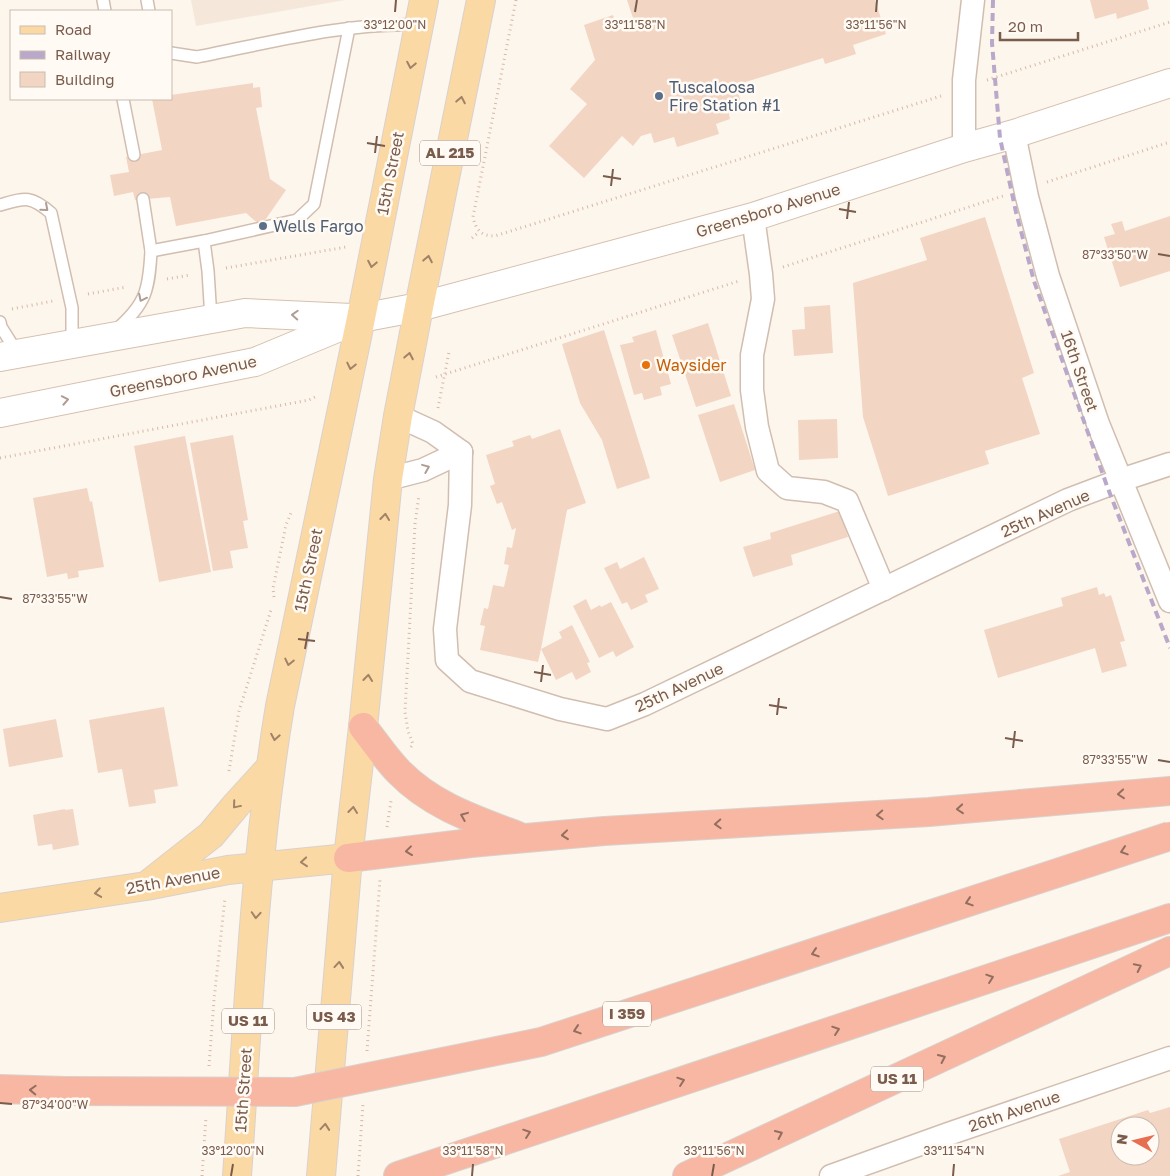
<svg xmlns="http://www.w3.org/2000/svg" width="1170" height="1176" font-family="'Golos Text',sans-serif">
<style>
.residential{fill:#f5e8da}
.building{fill:#f3d5c3;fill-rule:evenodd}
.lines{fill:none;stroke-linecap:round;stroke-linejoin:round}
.service-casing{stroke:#d1beb0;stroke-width:14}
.minor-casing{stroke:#d1beb0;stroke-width:25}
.secondary-casing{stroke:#d6c0b0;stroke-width:30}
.primary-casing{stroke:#dad1cd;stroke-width:30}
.motorway-casing{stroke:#dad1cd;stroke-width:30}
.path{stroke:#d9b8a5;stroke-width:3;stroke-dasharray:1 4;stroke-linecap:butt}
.service{stroke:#fff;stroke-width:11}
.minor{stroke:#fff;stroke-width:22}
.secondary{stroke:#fff;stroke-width:28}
.primary{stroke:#fbd9a5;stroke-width:28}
.motorway{stroke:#f7b7a3;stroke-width:28}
.rail{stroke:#b9a8c9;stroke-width:4;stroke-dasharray:8 5;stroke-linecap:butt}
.motorway-bridge-casing{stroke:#dad1cd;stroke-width:30;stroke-linecap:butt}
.motorway-bridge{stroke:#f7b7a3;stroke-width:28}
.oneway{stroke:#a18267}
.oneway2{stroke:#af9d94}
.oneway3{stroke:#936e5e}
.ticks{fill:none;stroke:#7a5c4d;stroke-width:2}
.service-dot{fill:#5c6f8a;stroke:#fffaf3;stroke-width:2}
.food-dot{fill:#e8710a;stroke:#fffaf3;stroke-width:2}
.labels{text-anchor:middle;stroke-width:5;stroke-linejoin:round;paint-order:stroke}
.shield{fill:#fffaf3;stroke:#a28b7f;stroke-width:1}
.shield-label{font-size:15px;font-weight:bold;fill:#7a5c4d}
.service-label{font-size:16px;fill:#4e5e75;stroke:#fffaf3;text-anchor:start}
.street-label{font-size:16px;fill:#7a5c4d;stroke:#fffaf3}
.food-label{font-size:16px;fill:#c56008;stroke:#fffaf3;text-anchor:start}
.ticks-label{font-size:12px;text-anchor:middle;fill:#7a5c4d;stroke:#fffaf3;stroke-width:5;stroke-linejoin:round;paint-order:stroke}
</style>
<rect width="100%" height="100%" fill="#fdf6ec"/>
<polygon class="residential" points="191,0 345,0 196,26"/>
<g class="building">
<polygon points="627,0 875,0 886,34 853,45 856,54 825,64 823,58 736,85 742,106 728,110 730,119 716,124 719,134 677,147 674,137 654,143 651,133 641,136 633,146 622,136 584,178 549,146 587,104 570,89 595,60 584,25 613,15 618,30 635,24"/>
<polygon points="1090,0 1147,0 1149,9 1117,19 1116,13 1095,19"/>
<polygon points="253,83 253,88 260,87 262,107 256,108 270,179 286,190 261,226 246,213 176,226 170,197 135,200 133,192 114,196 110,175 129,172 126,157 162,150 152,99 171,99 171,95"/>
<polygon points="1170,216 1170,271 1120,287 1104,237 1115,234 1111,224 1122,221 1125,231"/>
<polygon points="985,217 1034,373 1022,378 1040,434 985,451 989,464 888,496 863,417 853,283 927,260 920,238"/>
<polygon points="830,305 833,353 794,356 792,330 805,329 804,307"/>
<polygon points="708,323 731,396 696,407 672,335"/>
<polygon points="604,330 650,478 617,489 602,440 580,403 562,344"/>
<polygon points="656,330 671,384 660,387 662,395 644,400 642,393 634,395 620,345 634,342 632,337"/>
<polygon points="734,404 755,470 720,482 698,415"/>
<polygon points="837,419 838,458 799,460 798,420"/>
<polygon points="560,429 586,503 567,510 541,649 562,638 559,632 572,625 590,662 587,663 591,672 576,680 572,672 556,680 541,649 538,662 480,650 485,626 480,625 484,608 488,609 493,585 504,587 509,565 504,564 507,547 512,548 516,528 512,530 502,502 497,504 490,486 495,484 486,455 514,446 512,441 530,435 532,439"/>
<polygon points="233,435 248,520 243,521 248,548 230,551 233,568 213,571 190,443"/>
<polygon points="185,436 211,572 159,582 134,446"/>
<polygon points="87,488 90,502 92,501 104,567 78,571 79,577 68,579 67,573 47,577 33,498"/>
<polygon points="840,511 848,537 791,555 793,565 753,577 743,547 771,539 770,533"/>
<polygon points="644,557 659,589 645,595 648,602 631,610 627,602 622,604 604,568 617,562 620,569"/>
<polygon points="1097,587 1099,595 1104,593 1106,597 1111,595 1125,641 1120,642 1127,666 1102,673 1095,648 998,678 984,630 1063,606 1061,598"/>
<polygon points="586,599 591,610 600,605 601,607 611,602 634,647 616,657 613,651 599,658 573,606"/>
<polygon points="164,707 178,786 154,790 156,803 129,807 122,769 98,773 89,720"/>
<polygon points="56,719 63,757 9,767 3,729"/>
<polygon points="65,809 65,810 73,809 79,845 53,850 52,844 38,846 33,815"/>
<path d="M1170 1107V1176H1058L1070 1172 1059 1139 1148 1110 1150 1113ZM1120 1126H1150V1156H1120Z"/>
</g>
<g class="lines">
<g class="service-casing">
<g id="service">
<polyline points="103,0 105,11"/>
<polyline points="147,0 149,11"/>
<path d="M171 53 197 57C269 43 345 22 419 25"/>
<polyline points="123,99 134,155"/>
<polyline points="143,199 151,251 204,241"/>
<path d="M0 205C25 198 30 195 51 213L72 308V344"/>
<polyline points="211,319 208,271 204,241 297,220 314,204 349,28"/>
<polyline points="0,322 1,327 18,354"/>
<path d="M116 330C146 304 149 290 151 251"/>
</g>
</g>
<g class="minor-casing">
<g id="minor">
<polyline points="1014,134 1027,197 1048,276 1098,424 1170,601"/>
<polyline points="964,148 964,80 973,0"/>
<polyline points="753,217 761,274 763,299 752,355 752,390 757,427 768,471 787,488 824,492 847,501 884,589"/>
<polyline points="398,416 433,432 461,452"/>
<polyline points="461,452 460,505 445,629 447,660 470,681 560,709 607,719 645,704 1068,500 1121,480 1170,464"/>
<polyline points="388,479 423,470 461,452"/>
<polyline points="831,1176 951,1133 1170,1058"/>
</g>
</g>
<g class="secondary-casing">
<g id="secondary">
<polyline points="0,357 245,313 352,318"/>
<polyline points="0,413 255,362 361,318 419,307 753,217 964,148 1014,134 1170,83"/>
</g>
</g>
<g class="primary-casing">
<g id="primary">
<polyline points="150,883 211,835 237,804 269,769"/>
<polyline points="0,908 146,886 228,870 348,858"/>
<path d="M237 1176C248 1019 254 861 280 706L361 318 424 0"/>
<polyline points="321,1176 348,858 363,727 388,479 398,416 419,307 481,0"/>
</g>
</g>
<g class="motorway-casing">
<g id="motorway">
<path d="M363 727C375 742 386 759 399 772 432 806 476 820 518 836"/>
<polyline points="348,858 471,843 604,831 929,812 1170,791"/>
<polyline points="0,1089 65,1091"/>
<polyline points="398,1176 1170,918"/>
<polyline points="687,1176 1170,951"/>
</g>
</g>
<g class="path">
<path d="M516 0 473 217C476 230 481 236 495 236L941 96"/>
<polyline points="987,80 1170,22"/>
<polyline points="1047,182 1170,142"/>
<polyline points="472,238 479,232"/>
<polyline points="783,267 1003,196"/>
<polyline points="226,268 346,247"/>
<polyline points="167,279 190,275"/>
<polyline points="88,294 126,287"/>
<polyline points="12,309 53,301"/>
<polyline points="436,377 739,281"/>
<polyline points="438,408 449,352"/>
<polyline points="0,458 309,400 317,396"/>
<polyline points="274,597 273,588 286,525 291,513"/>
<polyline points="411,747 413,744 408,731 405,712 415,524 419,495"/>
<polyline points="229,771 239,711 271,610"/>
<polyline points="387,827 391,801"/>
<polyline points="367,1051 380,880"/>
<polyline points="209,1066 214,1000 225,898"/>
<polyline points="202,1176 206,1117"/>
<polyline points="358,1176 363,1104"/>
</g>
<use href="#service" class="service"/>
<use href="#minor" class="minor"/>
<use href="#secondary" class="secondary"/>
<use href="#primary" class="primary"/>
<use href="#motorway" class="motorway"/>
<polyline class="rail" points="993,0 992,43 1000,138 1016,212 1034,281 1107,486 1170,648"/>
<g class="motorway-bridge-casing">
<polyline id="motorway-bridge" points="65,1091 295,1092 541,1042 1170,836"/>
</g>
<use href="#motorway-bridge" class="motorway-bridge"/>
</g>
<defs><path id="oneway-chevron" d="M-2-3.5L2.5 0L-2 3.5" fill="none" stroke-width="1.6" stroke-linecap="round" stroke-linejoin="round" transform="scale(1.25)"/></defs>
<g class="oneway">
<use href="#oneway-chevron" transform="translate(411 65) rotate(101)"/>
<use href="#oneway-chevron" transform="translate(461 100) rotate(-79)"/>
<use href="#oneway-chevron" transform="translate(428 259) rotate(-79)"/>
<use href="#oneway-chevron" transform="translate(372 264) rotate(101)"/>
<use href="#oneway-chevron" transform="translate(409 356) rotate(-79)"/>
<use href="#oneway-chevron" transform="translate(351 366) rotate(102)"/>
<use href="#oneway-chevron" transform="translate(385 517) rotate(-84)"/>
<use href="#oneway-chevron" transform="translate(289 662) rotate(102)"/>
<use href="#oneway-chevron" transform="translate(368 678) rotate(-84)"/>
<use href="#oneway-chevron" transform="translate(275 737) rotate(100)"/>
<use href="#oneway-chevron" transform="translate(236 805) rotate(130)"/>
<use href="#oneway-chevron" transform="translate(353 810) rotate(-83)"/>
<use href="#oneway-chevron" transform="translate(304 862) rotate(175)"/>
<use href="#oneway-chevron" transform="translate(98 893) rotate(171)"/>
<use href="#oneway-chevron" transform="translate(256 915) rotate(94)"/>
<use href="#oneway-chevron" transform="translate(339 965) rotate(-85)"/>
<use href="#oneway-chevron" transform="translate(325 1127) rotate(-85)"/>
</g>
<g class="oneway2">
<use href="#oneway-chevron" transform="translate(45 208) rotate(41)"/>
<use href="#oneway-chevron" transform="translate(142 298) rotate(116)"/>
<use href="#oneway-chevron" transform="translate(295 315) rotate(-177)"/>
<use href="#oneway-chevron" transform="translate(65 400) rotate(-11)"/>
<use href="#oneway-chevron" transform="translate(426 468) rotate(-22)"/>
</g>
<g class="oneway3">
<use href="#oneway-chevron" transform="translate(1121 794) rotate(175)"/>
<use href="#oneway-chevron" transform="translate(960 809) rotate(175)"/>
<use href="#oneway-chevron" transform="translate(880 815) rotate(177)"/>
<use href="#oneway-chevron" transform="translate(464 816) rotate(-158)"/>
<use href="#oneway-chevron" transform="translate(718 824) rotate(177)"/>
<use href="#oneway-chevron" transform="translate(565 835) rotate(174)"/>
<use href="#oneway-chevron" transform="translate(409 851) rotate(173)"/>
<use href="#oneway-chevron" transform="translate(1124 851) rotate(162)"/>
<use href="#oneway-chevron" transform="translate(969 902) rotate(162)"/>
<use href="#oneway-chevron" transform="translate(815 953) rotate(162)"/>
<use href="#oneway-chevron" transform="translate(1138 967) rotate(-26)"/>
<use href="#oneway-chevron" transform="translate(990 978) rotate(-19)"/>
<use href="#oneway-chevron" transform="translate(577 1030) rotate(162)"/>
<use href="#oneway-chevron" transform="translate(836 1030) rotate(-19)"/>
<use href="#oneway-chevron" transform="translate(942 1058) rotate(-25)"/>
<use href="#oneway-chevron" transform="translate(681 1081) rotate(-19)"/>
<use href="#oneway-chevron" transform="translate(33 1090) rotate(-178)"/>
<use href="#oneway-chevron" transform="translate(527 1133) rotate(-19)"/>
<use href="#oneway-chevron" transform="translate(779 1134) rotate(-25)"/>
</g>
<path class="ticks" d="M395 12 396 0M635 12 637 0M876 12 877 0M367 143 385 146M375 153 377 136M603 176 621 179M611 186 613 169M839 209 856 212M847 219 849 202M1158 254 1170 256M0 597 12 599M298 639 315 641M305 649 308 632M534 672 551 675M541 682 543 665M769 705 787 708M777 715 779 698M1005 738 1023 741M1013 748 1015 731M1158 760 1170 762M0 1103 12 1104M231 1176 233 1164M472 1176 473 1164M712 1176 714 1164M953 1176 954 1164"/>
<g class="service-dot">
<circle cx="659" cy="96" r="5"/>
<circle cx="263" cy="226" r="5"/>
</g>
<circle class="food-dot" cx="646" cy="365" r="5"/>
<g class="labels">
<g class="shield">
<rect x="420" y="140.5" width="60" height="25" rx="4"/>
<rect x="603" y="1001.5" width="48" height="25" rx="4"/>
<rect x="306.5" y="1004.5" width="55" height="25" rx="4"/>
<rect x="222" y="1008.5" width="52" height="25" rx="4"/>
<rect x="871" y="1066.5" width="52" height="25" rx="4"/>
</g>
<g class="shield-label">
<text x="450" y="158">AL 215</text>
<text x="627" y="1019">I 359</text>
<text x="334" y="1022">US 43</text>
<text x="248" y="1026">US 11</text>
<text x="897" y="1084">US 11</text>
</g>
<g class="service-label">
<text x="669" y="93">Tuscaloosa<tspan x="669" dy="18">Fire Station #1</tspan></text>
<text x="273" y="232">Wells Fargo</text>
</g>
<g class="street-label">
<text transform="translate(390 173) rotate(-79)" y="6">15th Street</text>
<text transform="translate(768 210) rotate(-17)" y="6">Greensboro Avenue</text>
<text transform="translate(1080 371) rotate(71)" y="6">16th Street</text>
<text transform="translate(183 376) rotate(-12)" y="6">Greensboro Avenue</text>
<text transform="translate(1045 513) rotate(-24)" y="6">25th Avenue</text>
<text transform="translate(308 570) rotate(-78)" y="6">15th Street</text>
<text transform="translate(679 687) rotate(-25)" y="6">25th Avenue</text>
<text transform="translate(173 880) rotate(-10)" y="6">25th Avenue</text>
<text transform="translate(243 1090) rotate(-86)" y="6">15th Street</text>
<text transform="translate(1014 1111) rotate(-19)" y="6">26th Avenue</text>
</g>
<g class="food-label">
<text x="656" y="371">Waysider</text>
</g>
</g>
<g class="ticks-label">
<text x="395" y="29">33°12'00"N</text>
<text x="635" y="29">33°11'58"N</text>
<text x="876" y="29">33°11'56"N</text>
<text x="1115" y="259">87°33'50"W</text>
<text x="55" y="603">87°33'55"W</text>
<text x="1115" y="764">87°33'55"W</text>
<text x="55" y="1109">87°34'00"W</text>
<text x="233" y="1155">33°12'00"N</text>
<text x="473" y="1155">33°11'58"N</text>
<text x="714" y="1155">33°11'56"N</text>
<text x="954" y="1155">33°11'54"N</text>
</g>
<rect x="10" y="10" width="162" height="90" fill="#fffaf3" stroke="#cabbb1"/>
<rect x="20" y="26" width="25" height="8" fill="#fbd9a5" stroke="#cabbb1"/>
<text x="55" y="35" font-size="15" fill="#7a5c4d">Road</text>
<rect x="20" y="51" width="25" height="8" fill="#b9a8c9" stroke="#cabbb1"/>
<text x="55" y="60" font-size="15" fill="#7a5c4d">Railway</text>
<rect x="20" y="72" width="25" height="15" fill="#f3d5c3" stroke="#cabbb1"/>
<text x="55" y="85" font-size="15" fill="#7a5c4d">Building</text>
<g transform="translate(1135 1141) rotate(278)"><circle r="24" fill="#fffaf3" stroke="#cabbb1"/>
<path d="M0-4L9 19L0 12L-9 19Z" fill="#e76f51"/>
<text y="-8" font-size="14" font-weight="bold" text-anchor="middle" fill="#7a5c4d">N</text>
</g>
<path d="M1000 32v8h78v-8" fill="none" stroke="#7a5c4d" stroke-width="2.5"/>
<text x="1008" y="32" font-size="15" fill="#7a5c4d" stroke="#fffaf3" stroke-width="4" paint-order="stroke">20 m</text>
</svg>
